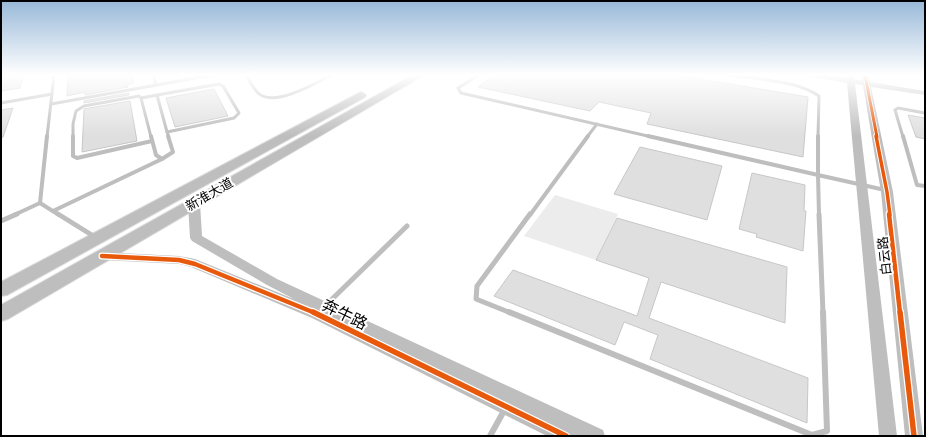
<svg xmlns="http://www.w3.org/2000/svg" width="926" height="437" font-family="Lato,'Noto Sans SC',sans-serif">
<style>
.green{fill:#ececec}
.building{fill:#dfdfdf;stroke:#c7c7c7}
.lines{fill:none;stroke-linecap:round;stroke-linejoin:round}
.primary-casing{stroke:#dbdbdb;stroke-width:2}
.service-far3{stroke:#bebebe;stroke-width:3}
.service-far2{stroke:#bebebe;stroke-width:4}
.service-far1{stroke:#bebebe;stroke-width:5}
.service{stroke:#bebebe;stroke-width:6}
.tertiary{fill:#bebebe;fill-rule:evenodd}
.primary{fill:#bebebe;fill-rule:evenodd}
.cycleway-far3-casing{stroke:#fff;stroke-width:4.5}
.cycleway-far2-casing{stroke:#fff;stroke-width:5.5}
.cycleway-far1-casing{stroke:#fff;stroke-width:7}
.cycleway-casing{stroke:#fff;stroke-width:8}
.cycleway-far3{stroke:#e8590c;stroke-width:3}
.cycleway-far2{stroke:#e8590c;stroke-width:3.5}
.cycleway-far1{stroke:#e8590c;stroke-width:4.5}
.cycleway{stroke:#e8590c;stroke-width:5.5}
.labels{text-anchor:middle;stroke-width:4;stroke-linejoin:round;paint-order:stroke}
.street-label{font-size:13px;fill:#000;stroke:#fff}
.near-street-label{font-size:16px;fill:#000;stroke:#fff}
</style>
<rect width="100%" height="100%" fill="#fff"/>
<polygon class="green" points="555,195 618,214 596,260 524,236"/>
<g class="building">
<polygon points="1,75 23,75 20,88 1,91"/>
<polygon points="68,75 132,75 134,83 127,85 128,87 85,95 85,92 67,96"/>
<polygon points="494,75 677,75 808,97 803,157 647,124 651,113 599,102 590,111 478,87"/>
<polygon points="214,89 228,116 175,127 166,98"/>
<polygon points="129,93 129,95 84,103 84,101"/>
<polygon points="130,101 137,141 82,152 84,109"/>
<polygon points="13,108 3,137 1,137 1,110"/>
<polygon points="908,115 925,118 925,139 916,137"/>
<polygon points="640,147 722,166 707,220 614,194"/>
<polygon points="752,173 805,185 804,211 806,211 803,251 756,237 757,234 739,229"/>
<polygon points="617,218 787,267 785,323 661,282 649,318 808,378 807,423 650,359 658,335 624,322 615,345 494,296 513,270 637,316 649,278 596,260"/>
</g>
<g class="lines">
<g class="primary-casing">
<g id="primary">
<polygon points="413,75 424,75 8,319 1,321 1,305"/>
<polygon points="361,92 366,95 365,97 7,295 1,296 1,282"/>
</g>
</g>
<g class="service-far3">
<polyline points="153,75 156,85"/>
<path d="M246 75C250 81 253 88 258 93 274 108 316 83 331 75"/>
<polyline points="479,75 458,88 461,93 652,137"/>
<path d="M727 75C754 79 797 80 819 96L818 137"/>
<polygon points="219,84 223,86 239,113 234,118 167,132 157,95"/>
<polyline points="141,98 157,95"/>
<polyline points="1,103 52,94"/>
<polyline points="51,104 212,75"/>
<polyline points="167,132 169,137"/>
<polyline points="47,137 54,75"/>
<polyline points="73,137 73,124 76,111 84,106 139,96 141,98 151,137"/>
<polyline points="587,137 597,124"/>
<polyline points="903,137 895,110 898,108 925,113"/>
</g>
<g class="service-far2">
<polyline points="73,136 73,156 77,158 152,141"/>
<polyline points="648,136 818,175 818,136"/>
<polyline points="903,136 917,185 925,186"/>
<polyline points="162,159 173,152 168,136"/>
<polyline points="40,203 59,215"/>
<polyline points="53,211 162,159 156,155 151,136"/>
<polyline points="14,215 40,203 47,136"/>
<polyline points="530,215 588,136"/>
<polyline points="819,215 818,175 885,190"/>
</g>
<g class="service-far1">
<polyline points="58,214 95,237"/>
<polyline points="819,214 823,313"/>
<polyline points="1,221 17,214"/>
<polyline points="324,307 407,226"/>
<polyline points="511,313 476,299 477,286 530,214"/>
</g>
<g class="service">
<polyline points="509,312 812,435 827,431 823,312"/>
<polyline points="490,436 505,409"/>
</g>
<g class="tertiary">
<polygon points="808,75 824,75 847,78 846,75 854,75 854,79 862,81 861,75 869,75 870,82 925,91 925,95 871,87 893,192 923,436 905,436 881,192 863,85 855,84 897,436 879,436 847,83 812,77"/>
<polygon points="194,200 198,201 200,203 202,236 277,279 603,430 605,436 547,436 312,318 191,267 179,264 102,260 97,259 95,256 97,253 102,252 179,256 195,259 294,299 267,285 192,241 190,238 188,203 190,201"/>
</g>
<use href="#primary" class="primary"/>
<g class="cycleway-far3-casing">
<polyline id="cycleway-far3" points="865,75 877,137"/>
</g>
<g class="cycleway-far2-casing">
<polyline id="cycleway-far2" points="876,136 887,192 890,215"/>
</g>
<g class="cycleway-far1-casing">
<g id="cycleway-far1">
<polyline points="889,214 900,313"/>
<polyline points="102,256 179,260 195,264 315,313"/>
</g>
</g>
<g class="cycleway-casing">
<g id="cycleway">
<polyline points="313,312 566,436"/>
<polyline points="900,312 914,436"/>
</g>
</g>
<use href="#cycleway-far3" class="cycleway-far3"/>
<use href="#cycleway-far2" class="cycleway-far2"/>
<use href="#cycleway-far1" class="cycleway-far1"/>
<use href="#cycleway" class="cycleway"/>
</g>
<linearGradient id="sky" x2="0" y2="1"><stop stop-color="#97b8d8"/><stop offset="0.55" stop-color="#fff"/><stop offset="1" stop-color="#fff" stop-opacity="0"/></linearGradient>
<rect width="926" height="136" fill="url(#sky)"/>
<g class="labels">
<g class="street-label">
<text transform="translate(209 194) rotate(-30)" y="5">新淮大道</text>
<text transform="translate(884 256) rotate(-96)" y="5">白云路</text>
</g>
<g class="near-street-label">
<text transform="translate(345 314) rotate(26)" y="6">奔牛路</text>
</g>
</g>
<rect width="926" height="437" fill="none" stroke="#000000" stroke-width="4"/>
</svg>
